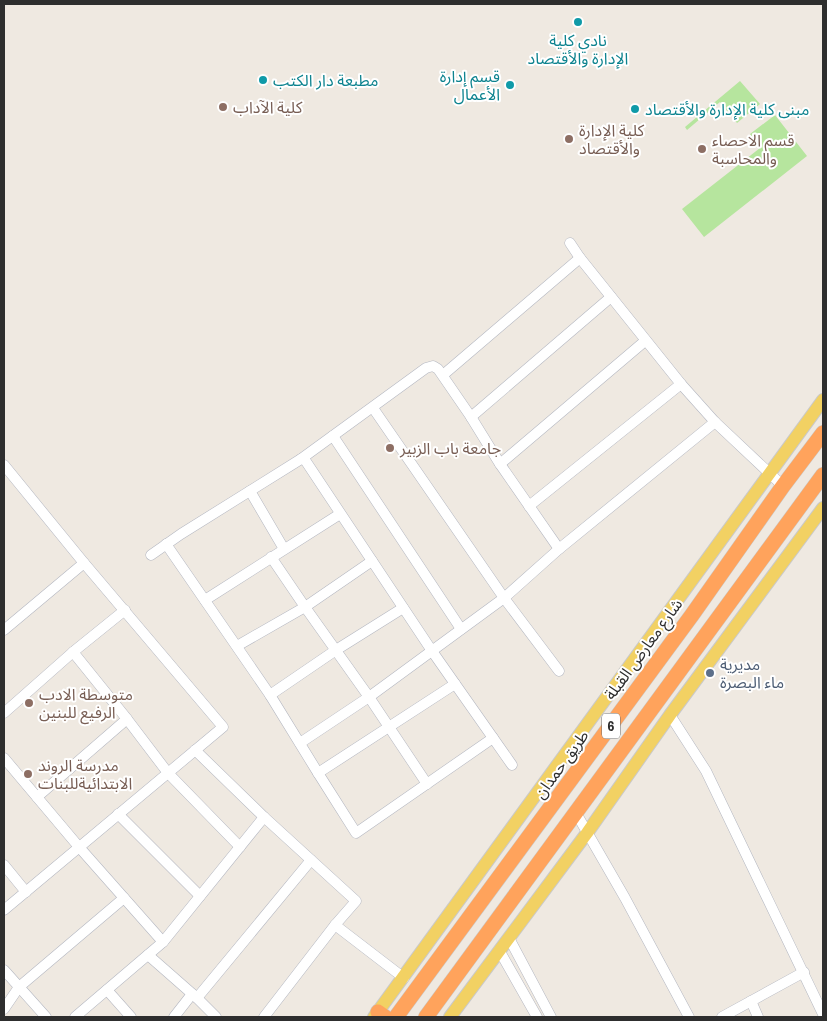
<svg xmlns="http://www.w3.org/2000/svg" width="827" height="1021" font-family="'Archivo Narrow','Noto Sans Arabic',sans-serif">
<style>
.green{fill:#b6e59e}
.lines{fill:none;stroke-linecap:round;stroke-linejoin:round}
.minor-casing{stroke:#b4b7c1;stroke-width:11}
.major-casing{stroke:#c9c9c9;stroke-width:14}
.highway-casing{stroke:#c9c9c9;stroke-width:16}
.minor{stroke:#fff;stroke-width:10}
.major{stroke:#f2d163;stroke-width:12}
.highway{stroke:#ffa35c;stroke-width:15}
.culture-dot{fill:#0f9aa8;stroke:#fff;stroke-width:2}
.education-dot{fill:#8d6e63;stroke:#fff;stroke-width:2}
.service-dot{fill:#5c6f8a;stroke:#fff;stroke-width:2}
.labels{text-anchor:middle;stroke-width:4;stroke-linejoin:round;paint-order:stroke}
.shield{fill:#fff;stroke:#6d6d6d;stroke-width:1}
.shield-label{font-size:15px;font-weight:bold;fill:#2e2e2e}
.culture-label{font-size:16px;fill:#0d838f;stroke:#fff;text-anchor:start}
.education-label{font-size:16px;fill:#785e54;stroke:#fff;text-anchor:start}
.street-label{font-size:16px;fill:#2e2e2e;stroke:#fff}
.service-label{font-size:16px;fill:#4e5e75;stroke:#fff;text-anchor:start}
</style>
<rect width="100%" height="100%" fill="#efe9e1"/>
<g class="green">
<polygon points="740,81 760,104 737,123 720,102 687,130 685,127"/>
<polygon points="775,115 807,156 704,237 682,209 760,148 750,134"/>
</g>
<g class="lines">
<g class="minor-casing">
<g id="minor">
<polyline points="570,243 580,258 681,384 715,422 783,486"/>
<polyline points="443,375 580,258"/>
<polyline points="373,408 504,598 559,671"/>
<polyline points="471,417 611,297"/>
<polyline points="333,436 461,629"/>
<polyline points="301,459 426,368 433,366 438,369 471,417 500,464 559,549"/>
<polyline points="500,464 645,341"/>
<polyline points="4,465 84,563 223,727 4,910"/>
<polyline points="250,491 284,549"/>
<polyline points="529,506 681,384"/>
<polyline points="166,544 270,695 318,773 356,833 493,738"/>
<polyline points="151,555 181,534 301,459 305,460 432,651 512,765"/>
<polyline points="271,557 305,607 369,697 427,784"/>
<polyline points="205,600 340,514"/>
<polyline points="4,630 84,563"/>
<polyline points="237,646 305,607 372,561"/>
<polyline points="73,652 127,719 168,773 240,847"/>
<polyline points="270,695 336,650 403,608"/>
<polyline points="4,713 73,652 125,610"/>
<polyline points="670,715 706,771 823,1014"/>
<polyline points="300,743 369,697 504,598 559,549 715,422"/>
<polyline points="195,750 264,817 356,901 335,925 264,1017"/>
<polyline points="4,758 79,847 163,942"/>
<polyline points="318,773 455,684"/>
<polyline points="37,797 127,719"/>
<polyline points="576,813 625,898 689,1017"/>
<polyline points="118,814 200,896"/>
<polyline points="4,865 26,892"/>
<polyline points="335,925 404,978"/>
<polyline points="509,938 551,1017"/>
<polyline points="499,950 537,1017"/>
<polyline points="148,955 197,998 216,1017"/>
<polyline points="4,970 46,1017"/>
<polyline points="107,990 131,1017"/>
<polyline points="197,998 311,860"/>
<polyline points="751,1001 758,1017"/>
<polyline points="4,1009 19,987 124,898"/>
<polyline points="75,1017 163,942 264,817"/>
<polyline points="174,1017 192,994"/>
<polyline points="722,1017 804,972"/>
</g>
</g>
<g class="major-casing">
<g id="major">
<polyline points="374,1017 823,400"/>
<polyline points="450,1017 587,833 670,715 823,508"/>
</g>
</g>
<g class="highway-casing">
<g id="highway">
<polyline points="378,1012 385,1017"/>
<polyline points="396,1017 692,615 783,486 823,433"/>
<polyline points="426,1017 823,475"/>
</g>
</g>
<use href="#minor" class="minor"/>
<use href="#major" class="major"/>
<use href="#highway" class="highway"/>
</g>
<g class="culture-dot">
<circle cx="578" cy="22" r="5"/>
<circle cx="263" cy="80" r="5"/>
<circle cx="510" cy="85" r="5"/>
<circle cx="635" cy="109" r="5"/>
</g>
<g class="education-dot">
<circle cx="223" cy="107" r="5"/>
<circle cx="569" cy="139" r="5"/>
<circle cx="702" cy="149" r="5"/>
<circle cx="390" cy="448" r="5"/>
<circle cx="29" cy="703" r="5"/>
<circle cx="28" cy="774" r="5"/>
</g>
<circle class="service-dot" cx="710" cy="673" r="5"/>
<g class="labels">
<rect class="shield" x="602" y="713.5" width="18" height="25" rx="4"/>
<g class="shield-label">
<text x="611" y="731">6</text>
</g>
<g class="culture-label">
<text x="578" y="46" text-anchor="middle">نادي كلية<tspan x="578" dy="18">الإدارة والأقتصاد</tspan></text>
<text x="500" y="82" text-anchor="end">قسم إدارة<tspan x="500" dy="18">الأعمال</tspan></text>
<text x="273" y="86">مطبعة دار الكتب</text>
<text x="645" y="115">مبنى كلية الإدارة والأقتصاد</text>
</g>
<g class="education-label">
<text x="233" y="113">كلية الآداب</text>
<text x="579" y="136">كلية الإدارة<tspan x="579" dy="18">والأقتصاد</tspan></text>
<text x="712" y="146">قسم الاحصاء<tspan x="712" dy="18">والمحاسبة</tspan></text>
<text x="400" y="454">جامعة باب الزبير</text>
<text x="39" y="700">متوسطة الادب<tspan x="39" dy="18">الرفيع للبنين</tspan></text>
<text x="38" y="771">مدرسة الروند<tspan x="38" dy="18">الابتدائيةللبنات</tspan></text>
</g>
<g class="street-label">
<text transform="translate(643 649) rotate(-54)" y="6">شارع معارض القبلة</text>
<text transform="translate(561 764) rotate(-54)" y="6">طريق حمدان</text>
</g>
<g class="service-label">
<text x="720" y="670">مديرية<tspan x="720" dy="18">ماء البصرة</tspan></text>
</g>
</g>
<rect width="827" height="1021" fill="none" stroke="#2e2e2e" stroke-width="10"/>
</svg>
